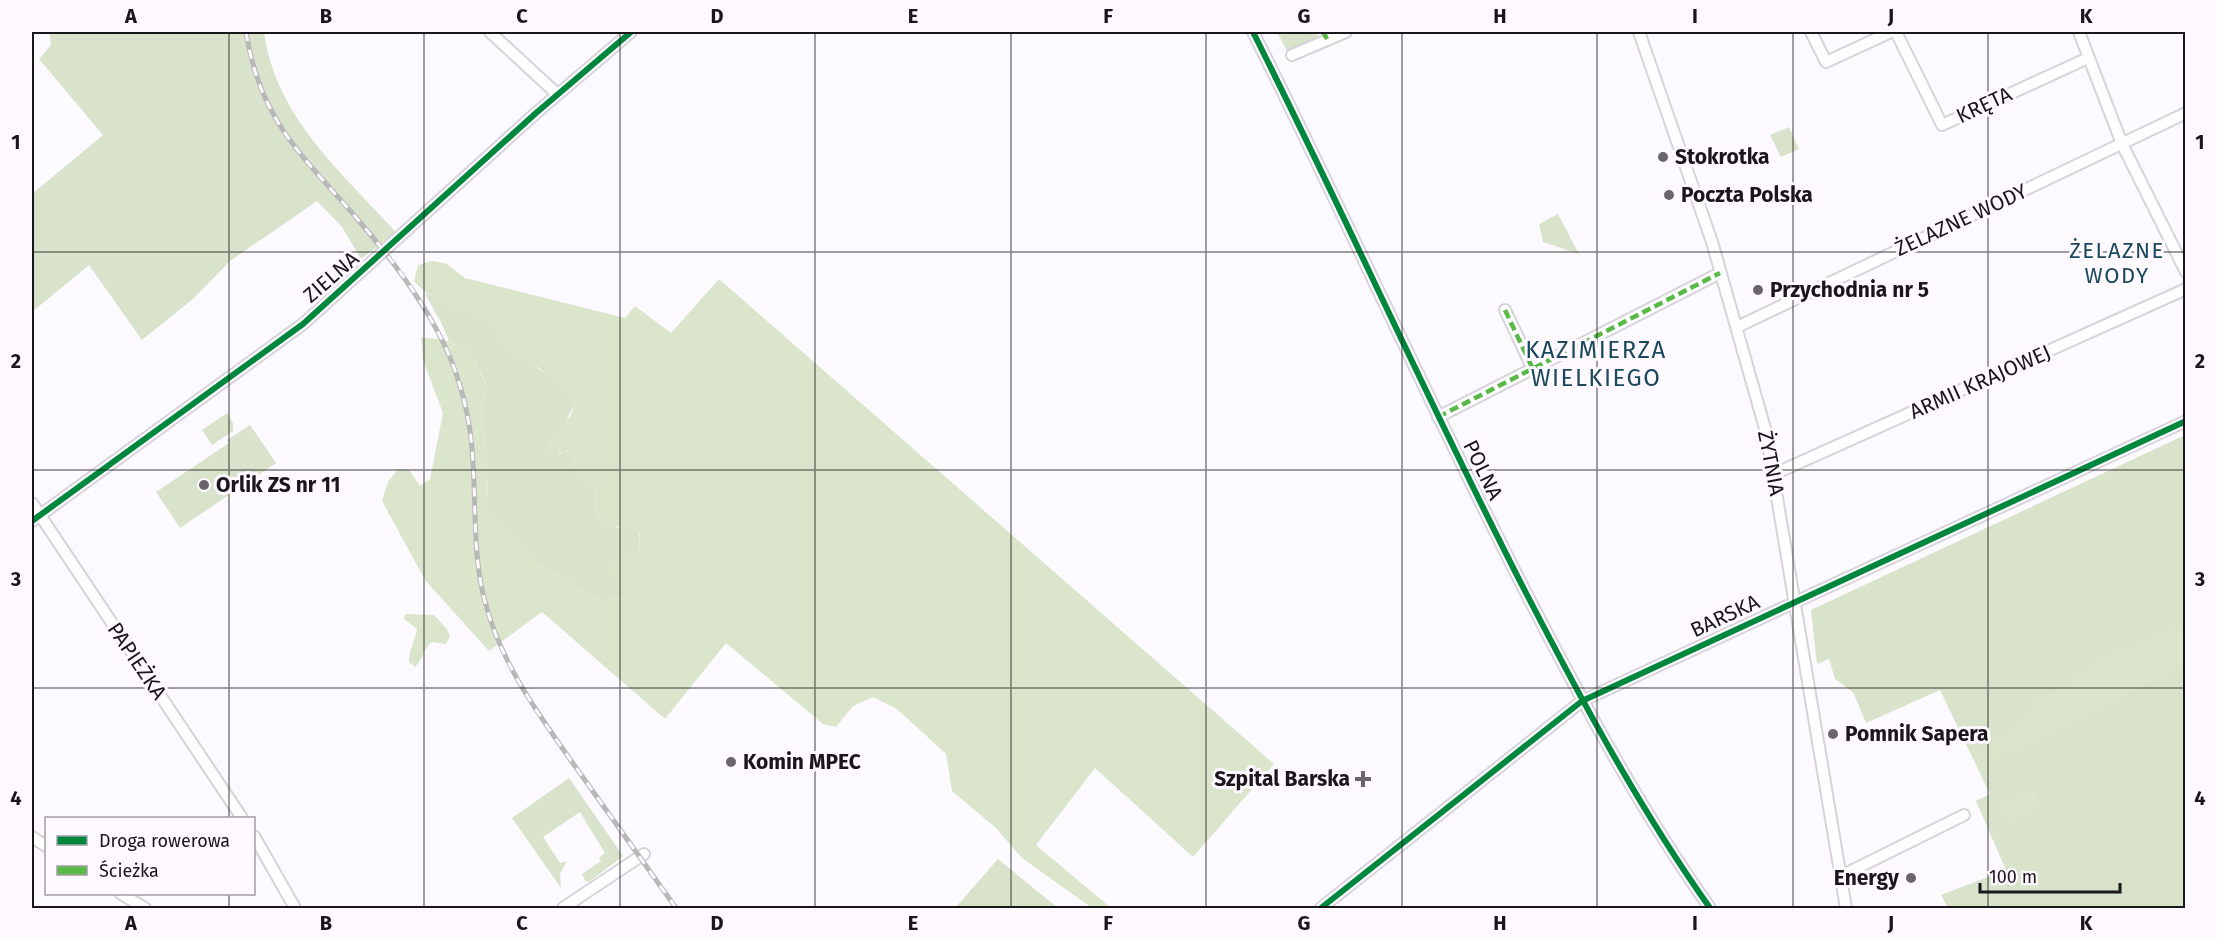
<svg xmlns="http://www.w3.org/2000/svg" width="2217" height="940" font-family="'Fira Sans',sans-serif">
<style>
.green{fill:#d9e2cb}
.forest{fill:#dae5cc}
.lines{fill:none;stroke-linecap:round;stroke-linejoin:round}
.minor-casing{stroke:#d6d4d8;stroke-width:14}
.minor{stroke:#fffeff;stroke-width:10}
.rail-casing{stroke:#b9b8b9;stroke-width:5}
.rail{stroke:#fdf9ff;stroke-width:3;stroke-dasharray:9;stroke-linecap:butt}
.quiet{stroke:#58b947;stroke-width:4.5;stroke-dasharray:9 4.5;stroke-linecap:butt}
.cycleway-casing{stroke:#fdf9ff;stroke-width:10}
.cycleway{stroke:#00873e;stroke-width:6}
.grid{fill:none;stroke:#19171a;stroke-width:1.5;stroke-opacity:0.55}
.poi-dot{fill:#68666a;stroke:#fdf9ff;stroke-width:2}
.labels{text-anchor:middle;stroke-width:6;stroke-linejoin:round;paint-order:stroke}
.street-label{font-size:21px;fill:#19171a;stroke:#fdf9ff}
.poi-label{font-size:21px;font-weight:bold;fill:#19171a;stroke:#fdf9ff;text-anchor:start}
.neighbourhood-label{font-size:22px;letter-spacing:1.5px;fill:#1b485d;stroke:#fdf9ff}
.quarter-label{font-size:24px;letter-spacing:1.5px;fill:#1b485d;stroke:#fdf9ff}
.neatline{fill:none;stroke:#19171a;stroke-width:2}
.grid-label{font-size:20px;text-anchor:middle;font-weight:bold;fill:#19171a}
</style>
<rect width="100%" height="100%" fill="#fcfafe"/>
<g class="green">
<path d="M49 32H264C275 116 341 172 396 232L361 259 342 227 317 201 230 261 194 298 142 340 89 265 32 312V194L103 135 39 59 51 45Z"/>
<polygon points="1277,32 1316,32 1320,39 1287,51"/>
<polygon points="1789,127 1799,149 1781,157 1770,135"/>
<polygon points="1558,214 1579,254 1543,242 1539,224"/>
<path d="M425 293 462 310 482 316 500 329 516 358 528 362 556 380 572 396 574 405 564 425 558 455 566 451 572 456C573 473 583 478 596 486L595 514 618 528C643 521 643 540 635 558 625 562 618 558 608 562L625 582V596L600 601 537 563 499 528 487 506 488 470 483 417 486 382 467 349 449 342C444 324 433 310 425 293Z"/>
<polygon points="227,413 233,423 233,431 212,445 202,430"/>
<polygon points="250,425 276,463 180,528 156,492 229,443 227,440"/>
<polygon points="2185,435 2185,908 1944,908 1947,906 1941,895 2006,870 1976,801 1990,794 1940,690 1866,723 1853,692 1835,679 1829,659 1817,664 1811,610"/>
<polygon points="569,778 623,856 590,881 586,882 582,874 601,861 599,858 605,853 580,812 543,837 560,863 567,861 560,874 561,888 512,818"/>
<polygon points="998,859 1058,908 955,908"/>
</g>
<g class="forest">
<path d="M432 261 445 263 465 278 625 318 635 306 671 333 719 279 1274 764 1193 857 1095 768 1036 845 1111 908H1092L1022 858 996 828 952 791 946 754 897 709 873 697 853 706 836 727 823 724 726 643 665 719 542 612 489 651 425 580 382 501 388 482 398 469 409 470 420 486 430 479 443 413 423 360 421 338 441 339 467 349 486 383 483 417 488 470 487 505 499 528 537 563 600 601 625 596V582L606 571 608 562C618 558 625 562 635 558 654 513 617 535 597 522L595 514 596 486C582 478 573 473 572 456L567 451 551 456 547 449 549 442 571 415 574 405 572 396 539 368 516 358 496 336 500 329C473 309 435 307 414 281L418 265Z"/>
<path d="M405 614 434 615 447 629 450 637 446 644 432 642C423 649 423 660 415 667L409 662C409 650 415 640 417 629L404 619Z"/>
<polygon points="2185,624 2185,667 1990,760 1979,754 1988,745 2020,726 2034,703 2066,686 2097,662"/>
<polygon points="2035,789 2035,806 2013,822 1999,810 2008,801"/>
</g>
<g class="lines">
<g class="minor-casing">
<g id="minor">
<polyline points="490,32 557,94"/>
<path d="M1253 32C1346 217 1430 406 1525 591 1582 701 1639 808 1710 908"/>
<polyline points="1639,32 1712,242 1766,432 1846,908"/>
<polyline points="1811,32 1826,62 1891,32"/>
<polyline points="1896,32 1942,125 2088,58"/>
<polyline points="2079,32 2122,144 2186,272"/>
<polyline points="1292,55 1346,32"/>
<polyline points="1505,310 1532,367"/>
<polyline points="1737,327 2186,113"/>
<polyline points="1438,417 1720,273"/>
<polyline points="1774,474 2186,289"/>
<polyline points="32,503 242,818"/>
<polyline points="32,521 303,324 536,113 631,32"/>
<polyline points="254,836 295,908"/>
<polyline points="32,837 46,846"/>
<polyline points="1841,876 1964,815"/>
<polyline points="121,894 145,908"/>
<polyline points="563,908 644,854"/>
<polyline points="1321,908 1582,701 2186,421"/>
</g>
</g>
<use href="#minor" class="minor"/>
<g class="rail-casing">
<path id="rail" d="M246 32C260 119 299 152 353 214 387 253 420 295 443 342 461 379 471 421 473 463 476 508 473 553 484 598 500 663 539 715 577 769 610 815 643 862 676 908"/>
</g>
<use href="#rail" class="rail"/>
<g class="quiet">
<polyline points="1323,32 1327,39"/>
<polyline points="1505,310 1532,367"/>
<polyline points="1438,417 1720,273"/>
</g>
<g class="cycleway-casing">
<g id="cycleway">
<path d="M1253 32C1346 217 1430 406 1525 591 1582 701 1639 808 1710 908"/>
<polyline points="32,521 303,324 536,113 631,32"/>
<polyline points="1321,908 1582,701 2186,421"/>
</g>
</g>
<use href="#cycleway" class="cycleway"/>
</g>
<path class="grid" d="M229 32V818M424 32V908M620 32V908M815 32V908M1011 32V908M1206 32V908M1402 32V908M1597 32V908M1793 32V908M1988 32V908M32 252H2186M32 470H2186M32 688H2186M229 894V908"/>
<g class="poi-dot">
<circle cx="1663" cy="157" r="6"/>
<circle cx="1669" cy="195" r="6"/>
<circle cx="1758" cy="290" r="6"/>
<circle cx="204" cy="485" r="6"/>
<circle cx="1833" cy="734" r="6"/>
<circle cx="731" cy="762" r="6"/>
<path d="M1360 770h6v6h6v6h-6v6h-6v-6h-6v-6h6z"/>
<circle cx="1911" cy="878" r="6"/>
</g>
<g class="labels">
<g class="street-label">
<text transform="translate(1984 105) rotate(-25)" y="7">KRĘTA</text>
<text transform="translate(1961 220) rotate(-25)" y="7">ŻELAZNE WODY</text>
<text transform="translate(331 277) rotate(-41)" y="7">ZIELNA</text>
<text transform="translate(1980 382) rotate(-24)" y="7">ARMII KRAJOWEJ</text>
<text transform="translate(1771 463) rotate(79)" y="7">ŻYTNIA</text>
<text transform="translate(1483 470) rotate(64)" y="7">POLNA</text>
<text transform="translate(1725 616) rotate(-25)" y="7">BARSKA</text>
<text transform="translate(137 661) rotate(56)" y="7">PAPIEŻKA</text>
</g>
<g class="poi-label">
<text x="1675" y="164">Stokrotka</text>
<text x="1681" y="202">Poczta Polska</text>
<text x="1770" y="297">Przychodnia nr 5</text>
<text x="216" y="492">Orlik ZS nr 11</text>
<text x="1845" y="741">Pomnik Sapera</text>
<text x="743" y="769">Komin MPEC</text>
<text x="1350" y="786" text-anchor="end">Szpital Barska</text>
<text x="1899" y="885" text-anchor="end">Energy</text>
</g>
<g class="neighbourhood-label">
<text x="2117" y="258">ŻELAZNE<tspan x="2117" dy="25">WODY</tspan></text>
</g>
<g class="quarter-label">
<text x="1596" y="358">KAZIMIERZA<tspan x="1596" dy="28">WIELKIEGO</tspan></text>
</g>
</g>
<rect width="2217" height="940" fill="none" stroke="#fdf9ff" stroke-width="66"/>
<rect x="45" y="817" width="210" height="78" fill="#fdf9ff" stroke="#a29fa3" stroke-width="1.5"/>
<rect x="57" y="836" width="30" height="9" fill="#00873e" stroke="#a29fa3" stroke-width="1.5"/>
<text x="99" y="847" font-size="18" fill="#19171a">Droga rowerowa</text>
<rect x="57" y="866" width="30" height="9" fill="#58b947" stroke="#a29fa3" stroke-width="1.5"/>
<text x="99" y="877" font-size="18" fill="#19171a">Ścieżka</text>
<path d="M1980 883v9h140v-9" fill="none" stroke="#19171a" stroke-width="3"/>
<text x="1989" y="883" font-size="18" fill="#19171a" stroke="#fdf9ff" stroke-width="4.5" paint-order="stroke">100 m</text>
<rect x="33" y="33" width="2151" height="874" class="neatline"/>
<g class="grid-label">
<text x="131" y="23">A</text>
<text x="326" y="23">B</text>
<text x="522" y="23">C</text>
<text x="717" y="23">D</text>
<text x="913" y="23">E</text>
<text x="1108" y="23">F</text>
<text x="1304" y="23">G</text>
<text x="1500" y="23">H</text>
<text x="1695" y="23">I</text>
<text x="1891" y="23">J</text>
<text x="2086" y="23">K</text>
<text x="16" y="149">1</text>
<text x="2200" y="149">1</text>
<text x="16" y="368">2</text>
<text x="2200" y="368">2</text>
<text x="16" y="586">3</text>
<text x="2200" y="586">3</text>
<text x="16" y="805">4</text>
<text x="2200" y="805">4</text>
<text x="131" y="930">A</text>
<text x="326" y="930">B</text>
<text x="522" y="930">C</text>
<text x="717" y="930">D</text>
<text x="913" y="930">E</text>
<text x="1108" y="930">F</text>
<text x="1304" y="930">G</text>
<text x="1500" y="930">H</text>
<text x="1695" y="930">I</text>
<text x="1891" y="930">J</text>
<text x="2086" y="930">K</text>
</g>
</svg>
